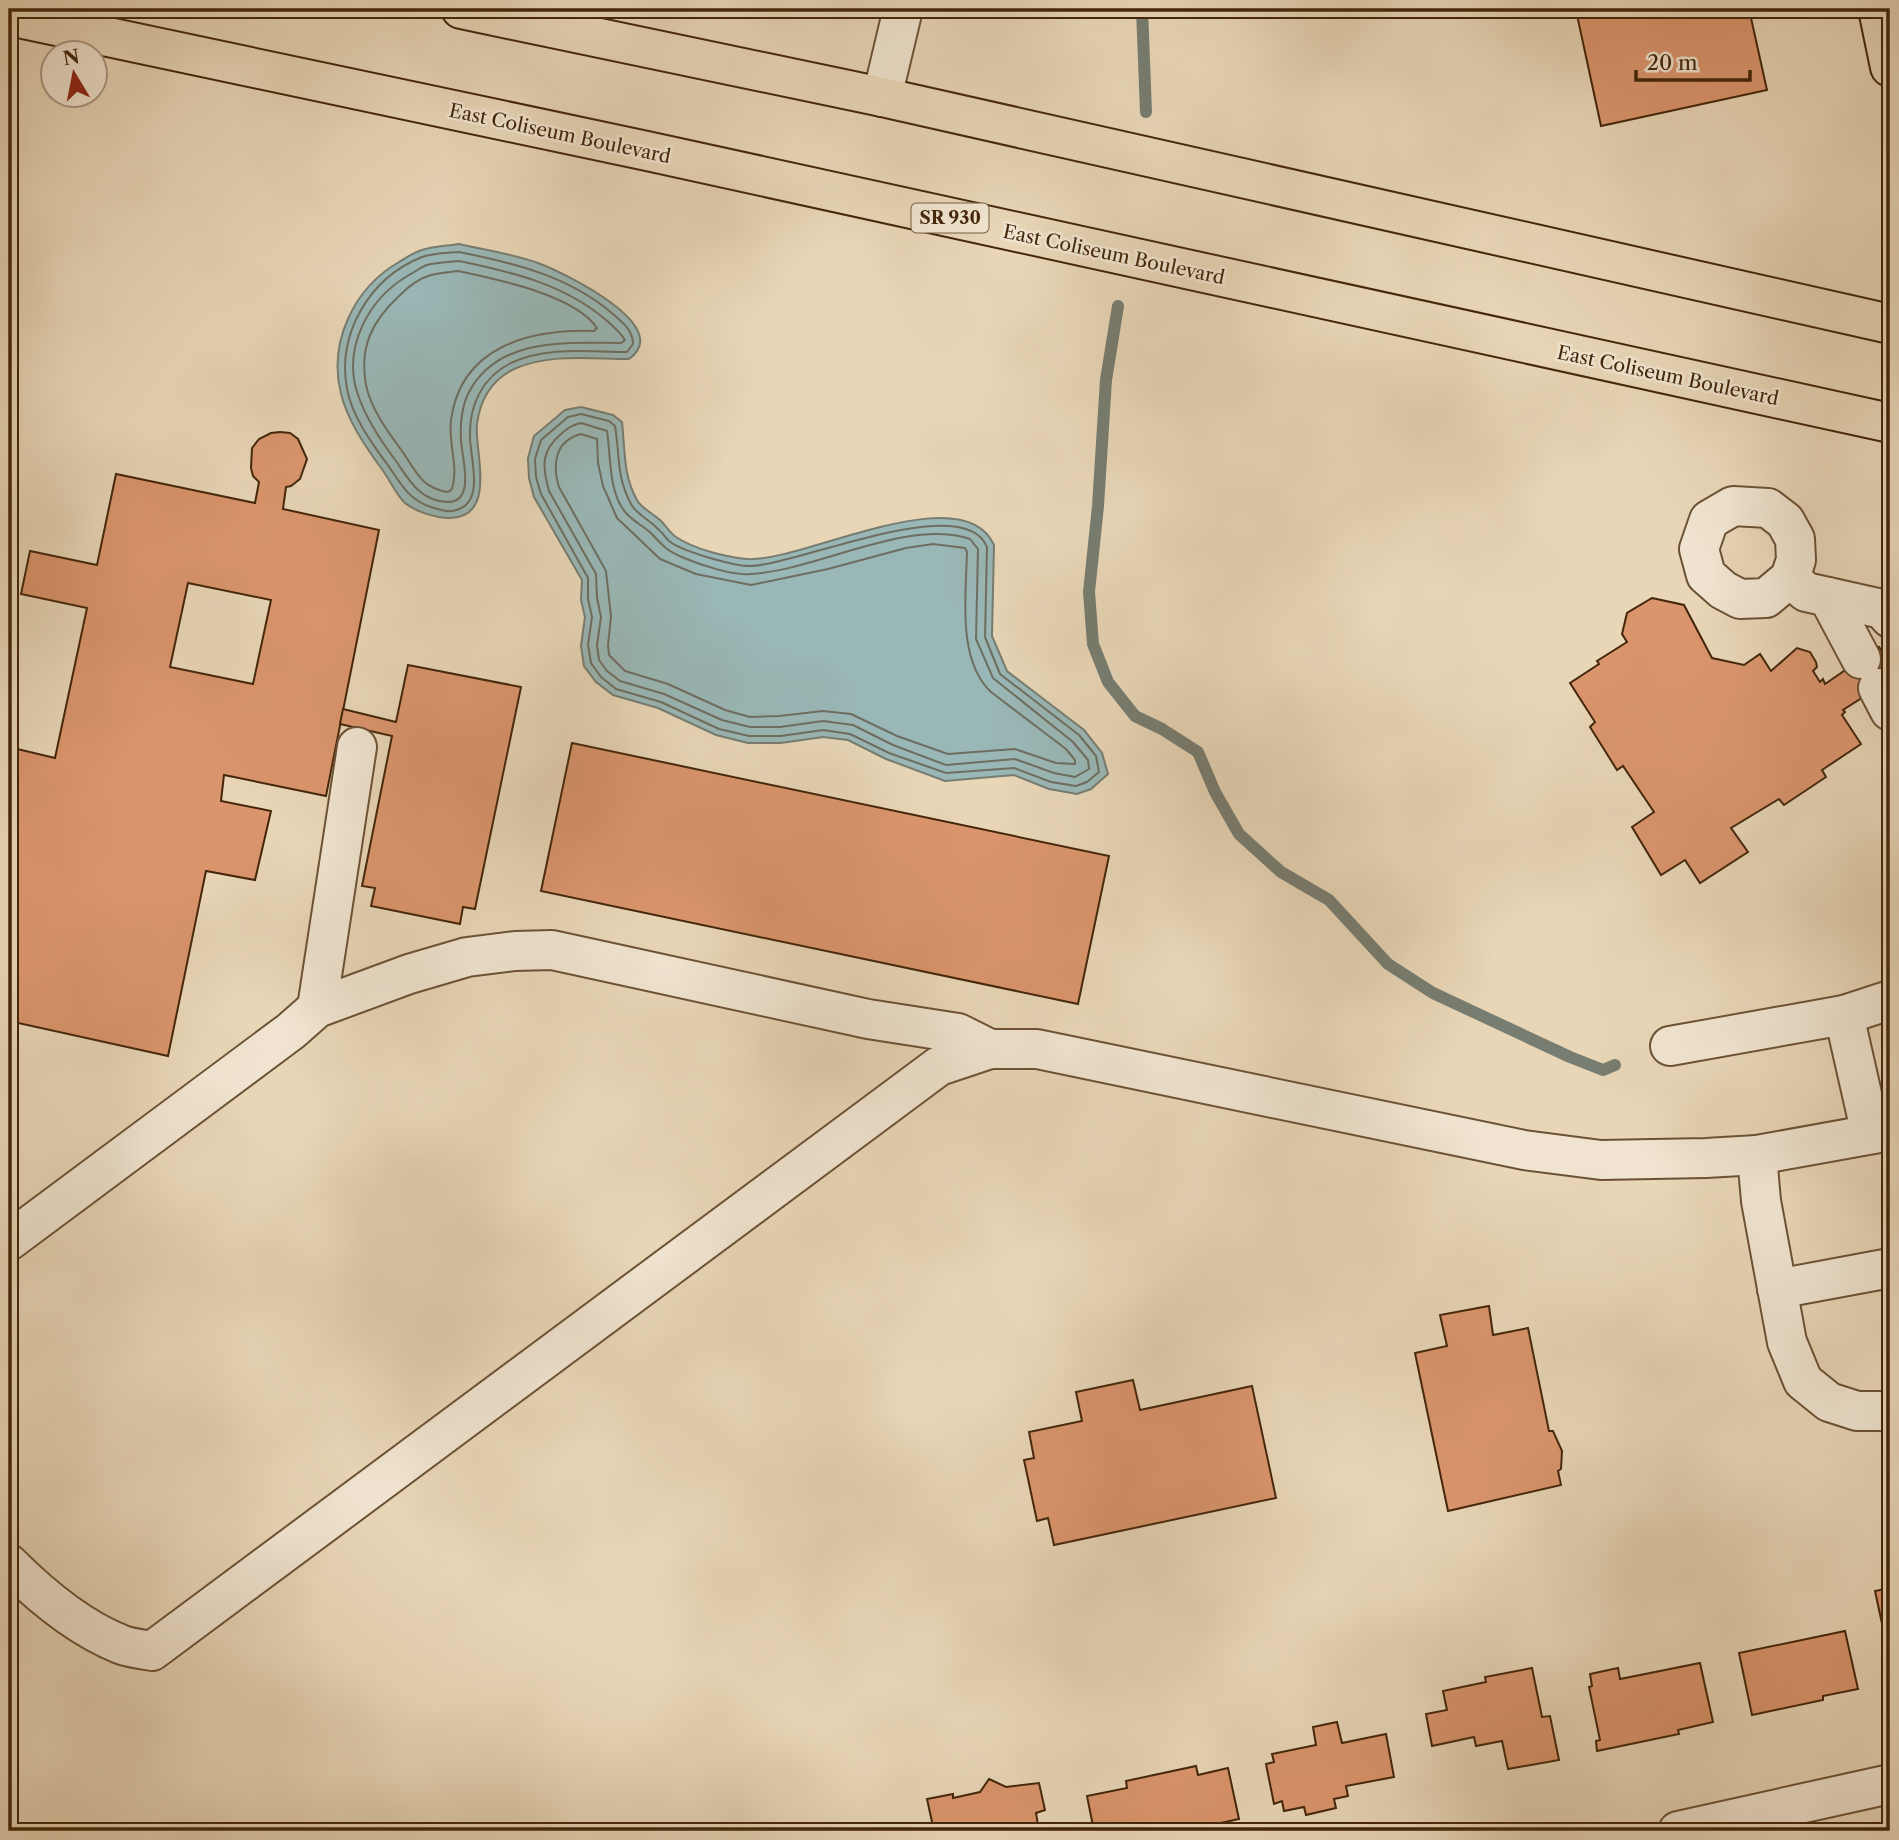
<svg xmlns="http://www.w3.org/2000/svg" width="1899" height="1840" font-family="'Libre Caslon Text',serif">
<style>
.water{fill:#99b7b6;stroke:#777d71;stroke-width:2}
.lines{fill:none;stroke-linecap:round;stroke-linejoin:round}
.shore{stroke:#6e6e60;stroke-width:2}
.stream{stroke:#777d71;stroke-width:12}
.building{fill:#db956d;stroke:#43260a;stroke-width:2;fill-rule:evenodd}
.minor-casing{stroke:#6c5235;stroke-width:42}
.major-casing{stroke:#43260a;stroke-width:42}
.highway-casing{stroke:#43260a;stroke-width:42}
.minor{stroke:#f0e4d0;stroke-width:38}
.major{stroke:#e8d6b7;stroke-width:38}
.highway{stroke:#e8d6b7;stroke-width:38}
.labels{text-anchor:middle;stroke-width:5;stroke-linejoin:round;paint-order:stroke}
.shield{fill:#f0e4d0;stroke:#775f45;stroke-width:2}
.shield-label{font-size:18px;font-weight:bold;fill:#43260a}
.street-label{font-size:19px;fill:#43260a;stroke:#f0e4d0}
</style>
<rect width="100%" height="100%" fill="#e8d6b7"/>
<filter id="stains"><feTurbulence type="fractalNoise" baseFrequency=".00286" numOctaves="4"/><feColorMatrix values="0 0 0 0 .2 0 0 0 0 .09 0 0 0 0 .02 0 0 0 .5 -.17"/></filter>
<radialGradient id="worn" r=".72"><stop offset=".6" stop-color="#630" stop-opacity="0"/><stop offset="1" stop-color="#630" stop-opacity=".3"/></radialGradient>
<g class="water">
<path d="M459 244C485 250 513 254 538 263 562 272 676 326 629 359 591 359 550 353 514 369 492 380 480 400 477 424 474 450 498 517 450 518 436 518 416 512 405 503 396 495 389 478 381 468 365 446 348 421 341 394 328 342 354 288 399 262 406 258 414 252 422 250 434 246 447 246 459 244Z"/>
<path d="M581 407 613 415 622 422C625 448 623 476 637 500 642 509 654 514 661 521 666 526 670 533 676 537 694 549 725 557 747 559 802 563 963 475 994 545L992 636 1007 671 1084 730 1102 753 1108 774 1091 789 1077 794 1049 789 1014 775 945 781 886 759 848 740 823 737 781 743H748L716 735 658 708 613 695 596 682 584 666 581 646 585 617 581 600 582 580 534 497 529 478 528 458 534 436 565 410Z"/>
</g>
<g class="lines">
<g class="shore">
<path d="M459 252C514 263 569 276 613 314 622 322 633 330 633 344L627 352C588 352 548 346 511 363 482 377 469 406 470 437 470 459 487 506 452 511 445 512 437 509 431 507 408 500 400 482 387 464 371 442 352 416 347 389 337 334 369 278 422 257 433 253 447 253 459 252Z"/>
<path d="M459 261C512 272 564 284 606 320 613 326 620 332 625 340L621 343C568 343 499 336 469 392 462 405 460 424 461 439 461 455 477 503 447 502 420 501 409 480 396 461 380 440 365 417 357 392 343 346 369 298 409 275 415 272 421 267 427 265 437 262 449 262 459 261Z"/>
<path d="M458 271C496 279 575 295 597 328L594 331C530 329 461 346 451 420 448 444 459 466 452 489L448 492C421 488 416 471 402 451 388 432 371 409 366 385 359 347 372 321 400 295 408 287 420 278 431 275 440 273 449 272 458 271Z"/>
<path d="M581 414 609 421 615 426C620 455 616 476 631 504 636 514 650 520 658 529 662 532 665 537 669 541 681 551 733 566 749 566 796 566 964 490 987 547L985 637 1000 674 1079 735 1096 756 1099 772 1087 782 1076 786 1051 782 1014 768 946 773 889 753 850 734 823 730 781 736H749L719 729 661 702 616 689 601 677 591 663 588 645 592 617 588 599V578L541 494 536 477 535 459 541 440 568 417Z"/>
<path d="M581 423 607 431C611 456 608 492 626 513 633 521 643 526 651 533 664 547 666 550 684 558 701 565 733 576 751 574 818 570 907 518 970 539L978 549 976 639 993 678 1073 742 1088 760 1089 769 1075 777 1054 773 1015 759 946 765 893 745 853 725 823 721 780 727H750L722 720 664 694 620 681 607 671 599 660 597 645 601 617 597 598 596 574 549 491C542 466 541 451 561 434 568 428 572 425 581 423Z"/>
<path d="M581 434 597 439 598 463 603 486 617 518 660 559 696 574 751 585 828 569 906 548 933 544 965 548 967 552C966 595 957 660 991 692L1066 749 1075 760V764L1056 763 1015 749 948 754 897 736 851 714 823 711 779 716 750 717 725 710 668 684 625 671 609 655 608 645 611 617 606 571 559 487C552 464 555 441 581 434Z"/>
</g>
<g class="stream">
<polyline points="1142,9 1146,112"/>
<polyline points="1118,306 1106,380 1098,506 1089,592 1093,644 1108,682 1135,716 1162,729 1198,752 1215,792 1239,834 1281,872 1329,900 1388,964 1433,993 1570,1057 1603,1070 1615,1065"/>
</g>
</g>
<g class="building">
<polygon points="1606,9 1749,9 1767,90 1601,126 1577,15"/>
<path d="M280 432 290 433 298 439 307 459 300 479 291 486 286 487 283 509 379 530 326 796 224 775 221 801 271 811 255 880 206 871 168 1056 9 1021V747L55 758 87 608 21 594 30 551 97 565 116 474 255 503 259 482 253 476 251 468 252 448 259 439 271 433ZM188 583 271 600 253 684 170 667Z"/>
<polygon points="1652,598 1684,605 1712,658 1744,665 1760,654 1771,671 1797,648 1810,652 1816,662 1817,667 1813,671 1820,682 1823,679 1825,684 1879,647 1890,664 1890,680 1843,710 1845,712 1842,715 1861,744 1822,770 1826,777 1784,805 1779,799 1731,828 1748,852 1700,883 1685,860 1661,875 1632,827 1654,812 1623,766 1617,770 1590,727 1595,722 1570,683 1599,664 1597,661 1627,642 1622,634 1627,613"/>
<polygon points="408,665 521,687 475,909 463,907 460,924 371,906 375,888 362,886 392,736 340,724 343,709 396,722"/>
<polygon points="572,743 1109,856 1078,1004 541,891"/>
<polygon points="1489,1306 1493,1335 1528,1328 1549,1431 1553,1431 1562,1451 1561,1469 1558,1471 1561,1485 1448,1511 1415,1353 1447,1346 1440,1315"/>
<polygon points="1133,1380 1140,1410 1252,1386 1276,1498 1054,1545 1048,1518 1037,1521 1024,1460 1034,1458 1029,1432 1082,1421 1076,1392"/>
<polygon points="1890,1588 1890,1661 1875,1591"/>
<polygon points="1845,1631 1858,1689 1823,1696 1823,1700 1752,1715 1739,1653"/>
<polygon points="1700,1663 1713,1722 1678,1730 1679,1734 1597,1751 1596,1741 1600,1740 1589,1687 1592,1686 1590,1674 1618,1668 1620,1679"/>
<polygon points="1532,1668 1542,1717 1550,1716 1559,1760 1508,1769 1502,1741 1476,1746 1474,1737 1432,1746 1426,1714 1447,1710 1443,1691 1486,1682 1485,1677"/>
<polygon points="1337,1722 1342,1743 1386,1734 1394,1777 1346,1786 1348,1796 1334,1799 1336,1808 1306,1815 1304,1807 1284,1811 1282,1801 1274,1804 1266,1764 1274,1762 1272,1754 1316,1745 1313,1727"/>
<polygon points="1196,1766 1198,1775 1228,1768 1239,1819 1207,1826 1209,1831 1094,1831 1087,1796 1127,1788 1126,1781"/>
<polygon points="989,1779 1006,1787 1039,1783 1045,1810 1036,1813 1039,1831 934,1831 927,1799 953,1794 953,1798 980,1792"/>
</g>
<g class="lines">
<g class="minor-casing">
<g id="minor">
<polyline points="882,97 903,9"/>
<polygon points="1733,506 1768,508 1785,521 1795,539 1796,560 1790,578 1766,598 1740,599 1723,590 1706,575 1699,549 1709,520"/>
<polyline points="1790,578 1806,592 1882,609 1890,618"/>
<polyline points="1828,597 1861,659"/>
<polyline points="1878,688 1890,711"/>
<polyline points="317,1008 357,747"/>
<polyline points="1844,1015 1871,1134"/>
<polyline points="1670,1046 1844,1015 1890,1000"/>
<polyline points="1757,1155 1761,1201 1787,1342 1803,1381 1829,1402 1857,1411 1890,1411"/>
<polyline points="9,1241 291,1031 317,1008 409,974 467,957 515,951 552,950 868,1019 958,1033 990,1049"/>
<polyline points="1777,1289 1890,1268"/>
<path d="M9 1564C39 1594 80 1628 120 1644 129 1648 142 1649 152 1651L939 1066 990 1049H1037L1524 1150 1601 1160 1706 1158 1757 1155 1890 1131"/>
<polyline points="1678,1831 1890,1784"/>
</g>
</g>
<g class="major-casing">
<polyline id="major" points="1878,9 1890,67"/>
</g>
<g class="highway-casing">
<g id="highway">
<polyline points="461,9 882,97 1890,324"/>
<polyline points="9,16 647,151 1890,423"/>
</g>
</g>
<use href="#minor" class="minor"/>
<use href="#major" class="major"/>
<use href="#highway" class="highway"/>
</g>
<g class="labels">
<rect class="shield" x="911.5" y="203.5" width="77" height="29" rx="5"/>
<g class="shield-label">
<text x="950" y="224">SR 930</text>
</g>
<g class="street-label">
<text transform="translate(560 133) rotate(12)" y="7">East Coliseum Boulevard</text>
<text transform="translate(1114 254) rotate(12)" y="7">East Coliseum Boulevard</text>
<text transform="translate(1668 375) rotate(12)" y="7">East Coliseum Boulevard</text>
</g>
</g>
<rect width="1899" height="1840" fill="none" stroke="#e8d6b7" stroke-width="35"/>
<rect x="10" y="10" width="1878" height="1819" fill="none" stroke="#43260a" stroke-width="3.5"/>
<rect x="18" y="18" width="1864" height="1805" fill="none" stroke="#43260a" stroke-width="2"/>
<g transform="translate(74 74) rotate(350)"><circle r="33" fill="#f0e4d0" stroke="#ab9881" stroke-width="2"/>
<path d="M0-5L12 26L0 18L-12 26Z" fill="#8f2418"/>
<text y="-10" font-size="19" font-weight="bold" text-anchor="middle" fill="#43260a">N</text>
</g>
<path d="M1636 70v10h114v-10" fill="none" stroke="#43260a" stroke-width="3.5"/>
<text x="1647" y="70" font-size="21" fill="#43260a" stroke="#f0e4d0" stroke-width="5" paint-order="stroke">20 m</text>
<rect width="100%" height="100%" filter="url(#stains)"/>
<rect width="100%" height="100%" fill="url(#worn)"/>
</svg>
